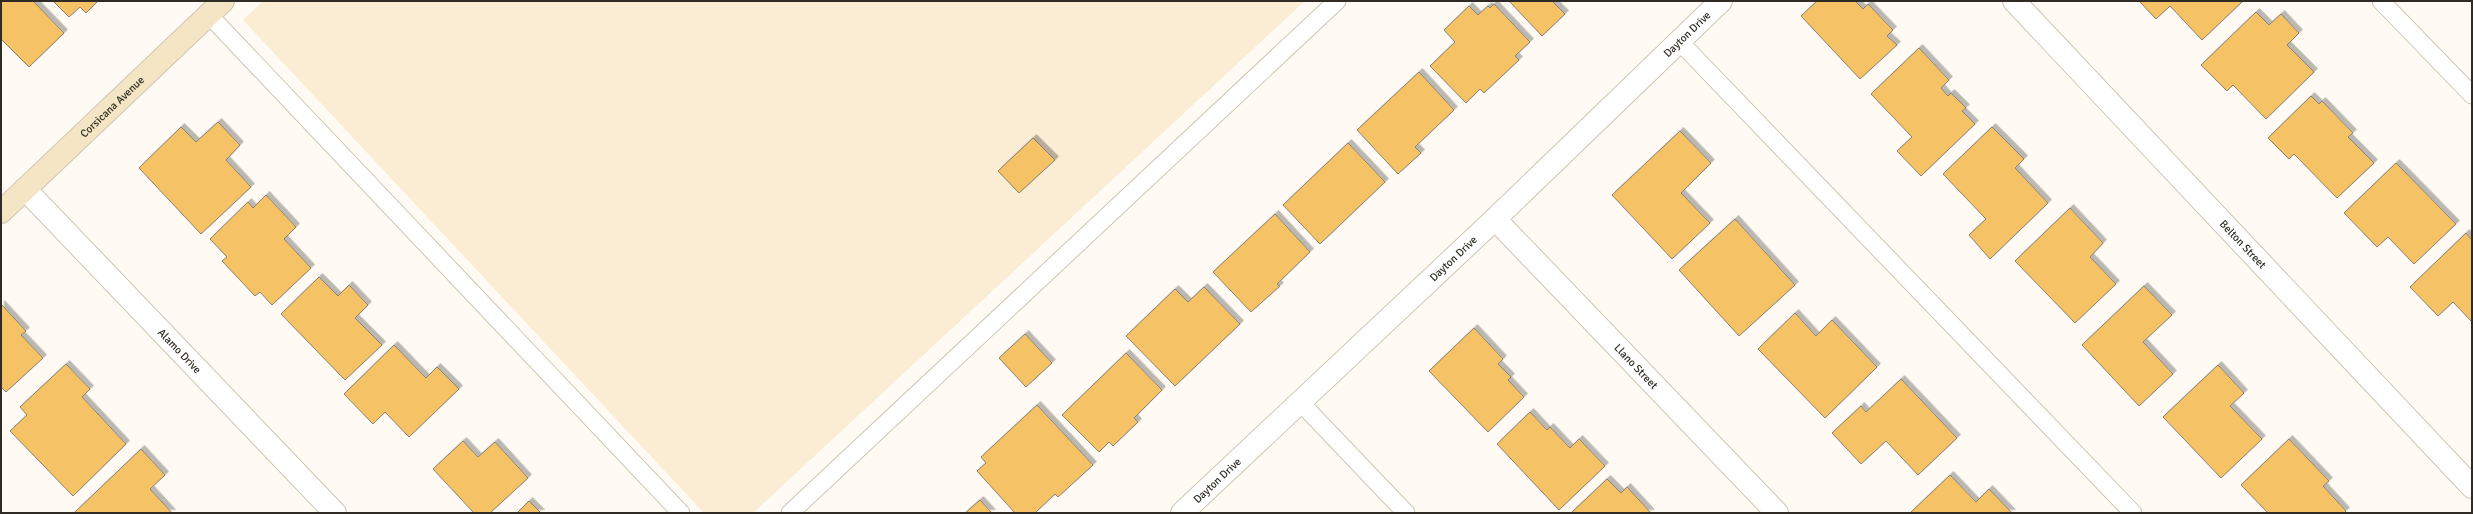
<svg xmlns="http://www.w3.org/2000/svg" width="2473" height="514" font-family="Signika,sans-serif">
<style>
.built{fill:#fbecd4}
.building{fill:#f5c365;stroke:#8a8171;filter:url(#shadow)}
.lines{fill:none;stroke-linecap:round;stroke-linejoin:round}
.lane-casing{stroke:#cfc5b4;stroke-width:19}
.street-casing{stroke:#cfc5b4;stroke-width:24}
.secondary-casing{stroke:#cfc5b4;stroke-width:24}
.lane{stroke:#fff;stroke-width:17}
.street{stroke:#fff;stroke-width:22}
.secondary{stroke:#f4e5c4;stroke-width:22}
.labels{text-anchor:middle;stroke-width:4;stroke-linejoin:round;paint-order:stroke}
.street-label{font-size:11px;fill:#302c25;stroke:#fffbf4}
</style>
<defs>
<filter id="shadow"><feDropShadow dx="3.5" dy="-3.5" stdDeviation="0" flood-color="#0004"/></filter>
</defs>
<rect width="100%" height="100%" fill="#fffbf4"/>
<polygon class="built" points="263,1 1305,1 753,513 704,513 243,20"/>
<g class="building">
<polygon points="1,1 33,1 64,33 29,67 1,39"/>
<polygon points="53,1 98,1 86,13 80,7 69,17"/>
<polygon points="1509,1 1555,1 1553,2 1565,14 1542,36"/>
<polygon points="1817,1 1855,1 1863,9 1868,4 1893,30 1887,36 1897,45 1860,79 1801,16"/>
<polygon points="2139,1 2243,1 2202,40 2170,6 2156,19"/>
<polygon points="1494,4 1530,42 1515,56 1519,60 1484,93 1480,89 1466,103 1430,66 1455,42 1444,30 1469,6 1478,15 1488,6 1490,8"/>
<polygon points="2256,12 2269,25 2281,14 2299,33 2287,45 2314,72 2266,119 2233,85 2227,91 2201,65"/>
<polygon points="1919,48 1949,80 1941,88 1948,96 1951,93 1966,108 1962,111 1975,124 1921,176 1897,151 1912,137 1871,94"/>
<polygon points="1419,72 1454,110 1415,147 1421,153 1398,174 1357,130"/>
<polygon points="2311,96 2319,104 2322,101 2353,133 2348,137 2374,163 2337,198 2294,154 2289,159 2268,138"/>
<polygon points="218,122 240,145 226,160 251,187 201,234 139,168 181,127 196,142"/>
<polygon points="1992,127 2024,159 2015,168 2048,203 1990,259 1969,235 1986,219 1943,174"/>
<polygon points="1680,131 1711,163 1681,193 1710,223 1672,259 1612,195"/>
<polygon points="1033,138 1055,160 1019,193 998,171"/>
<polygon points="1348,143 1385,182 1320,244 1283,205"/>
<polygon points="2396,163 2456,224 2414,264 2388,237 2377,247 2344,213"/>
<polygon points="266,195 296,227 284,239 311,268 272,305 260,292 255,296 222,261 227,257 210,239 248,202 253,208"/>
<polygon points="2070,208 2103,243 2090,257 2116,284 2075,323 2015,261"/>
<polygon points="1275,214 1310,252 1277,284 1280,286 1251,312 1213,272"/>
<polygon points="1735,219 1795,285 1739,336 1679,270"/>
<polygon points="2466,233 2472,240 2472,322 2453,302 2438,316 2410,287"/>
<polygon points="319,277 338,296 349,285 368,305 355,318 382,345 345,380 281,314"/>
<polygon points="2144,286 2172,315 2143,342 2173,374 2139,406 2082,345"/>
<polygon points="1204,287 1240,324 1175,386 1126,336 1175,289 1188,302"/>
<polygon points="1,304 26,331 21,335 43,358 6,392 1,387"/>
<polygon points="1795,313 1816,336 1832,320 1877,367 1825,418 1758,349"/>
<polygon points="1474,328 1503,359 1498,364 1511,377 1508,380 1524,397 1488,432 1429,371"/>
<polygon points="1025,334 1052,363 1026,387 999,358"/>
<polygon points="394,345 426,378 437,367 459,389 409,437 385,412 373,424 344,394"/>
<polygon points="1126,353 1162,390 1134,418 1138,422 1113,446 1109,442 1099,452 1062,415"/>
<polygon points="66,364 90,389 82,397 126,444 73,496 10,431 27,415 20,407"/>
<polygon points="2218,365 2244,393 2230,406 2262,439 2221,478 2163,417"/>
<polygon points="1901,379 1957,438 1918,475 1886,441 1861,464 1832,433 1861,406 1866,412"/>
<polygon points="1037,405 1093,465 1058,497 1055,494 1035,513 1015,513 977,471 986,463 981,457"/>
<polygon points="1530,412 1547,430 1550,427 1570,448 1579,439 1605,466 1559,510 1497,444"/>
<polygon points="2289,439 2329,481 2323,486 2346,511 2344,513 2268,513 2241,485"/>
<polygon points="463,441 478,457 495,442 528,478 490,513 474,513 433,469"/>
<polygon points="141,449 165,475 150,489 172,513 74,513"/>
<polygon points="1950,475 1976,502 1989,489 2012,513 1910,513"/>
<polygon points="1607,479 1621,493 1627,487 1651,513 1571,513"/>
<polygon points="980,500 992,513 965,513"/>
<polygon points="529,501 541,513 517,513"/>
</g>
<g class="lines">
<g class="lane-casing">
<g id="lane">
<polyline points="2381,1 2472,95"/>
<polyline points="209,15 681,513"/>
<polyline points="1679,41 2133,513"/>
<polyline points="1300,402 1406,513"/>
<polyline points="790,513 1337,1"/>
</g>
</g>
<g class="street-casing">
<g id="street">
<path id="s1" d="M2014 1 2472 487"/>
<path id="s2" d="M25 189 335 513"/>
<path id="s3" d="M1495 219 1777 513"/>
<path id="s4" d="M1182 513 1495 219 1721 1"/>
</g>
</g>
<g class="secondary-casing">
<g id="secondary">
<path id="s5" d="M1 212 223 1"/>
</g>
</g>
<use href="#lane" class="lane"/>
<use href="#street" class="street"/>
<use href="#secondary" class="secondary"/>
</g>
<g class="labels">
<g class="street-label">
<text dy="4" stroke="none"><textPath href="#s4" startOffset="696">Dayton Drive</textPath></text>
<text dy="4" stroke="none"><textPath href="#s5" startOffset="153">Corsicana Avenue</textPath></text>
<text dy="4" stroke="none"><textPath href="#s1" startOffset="334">Belton Street</textPath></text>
<text dy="4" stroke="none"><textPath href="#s4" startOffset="372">Dayton Drive</textPath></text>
<text dy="4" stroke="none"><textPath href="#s2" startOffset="224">Alamo Drive</textPath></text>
<text dy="4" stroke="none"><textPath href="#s3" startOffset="204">Llano Street</textPath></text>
<text dy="4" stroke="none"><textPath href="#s4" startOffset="48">Dayton Drive</textPath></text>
</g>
</g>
<rect width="2473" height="514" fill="none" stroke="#302c25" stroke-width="4"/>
</svg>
